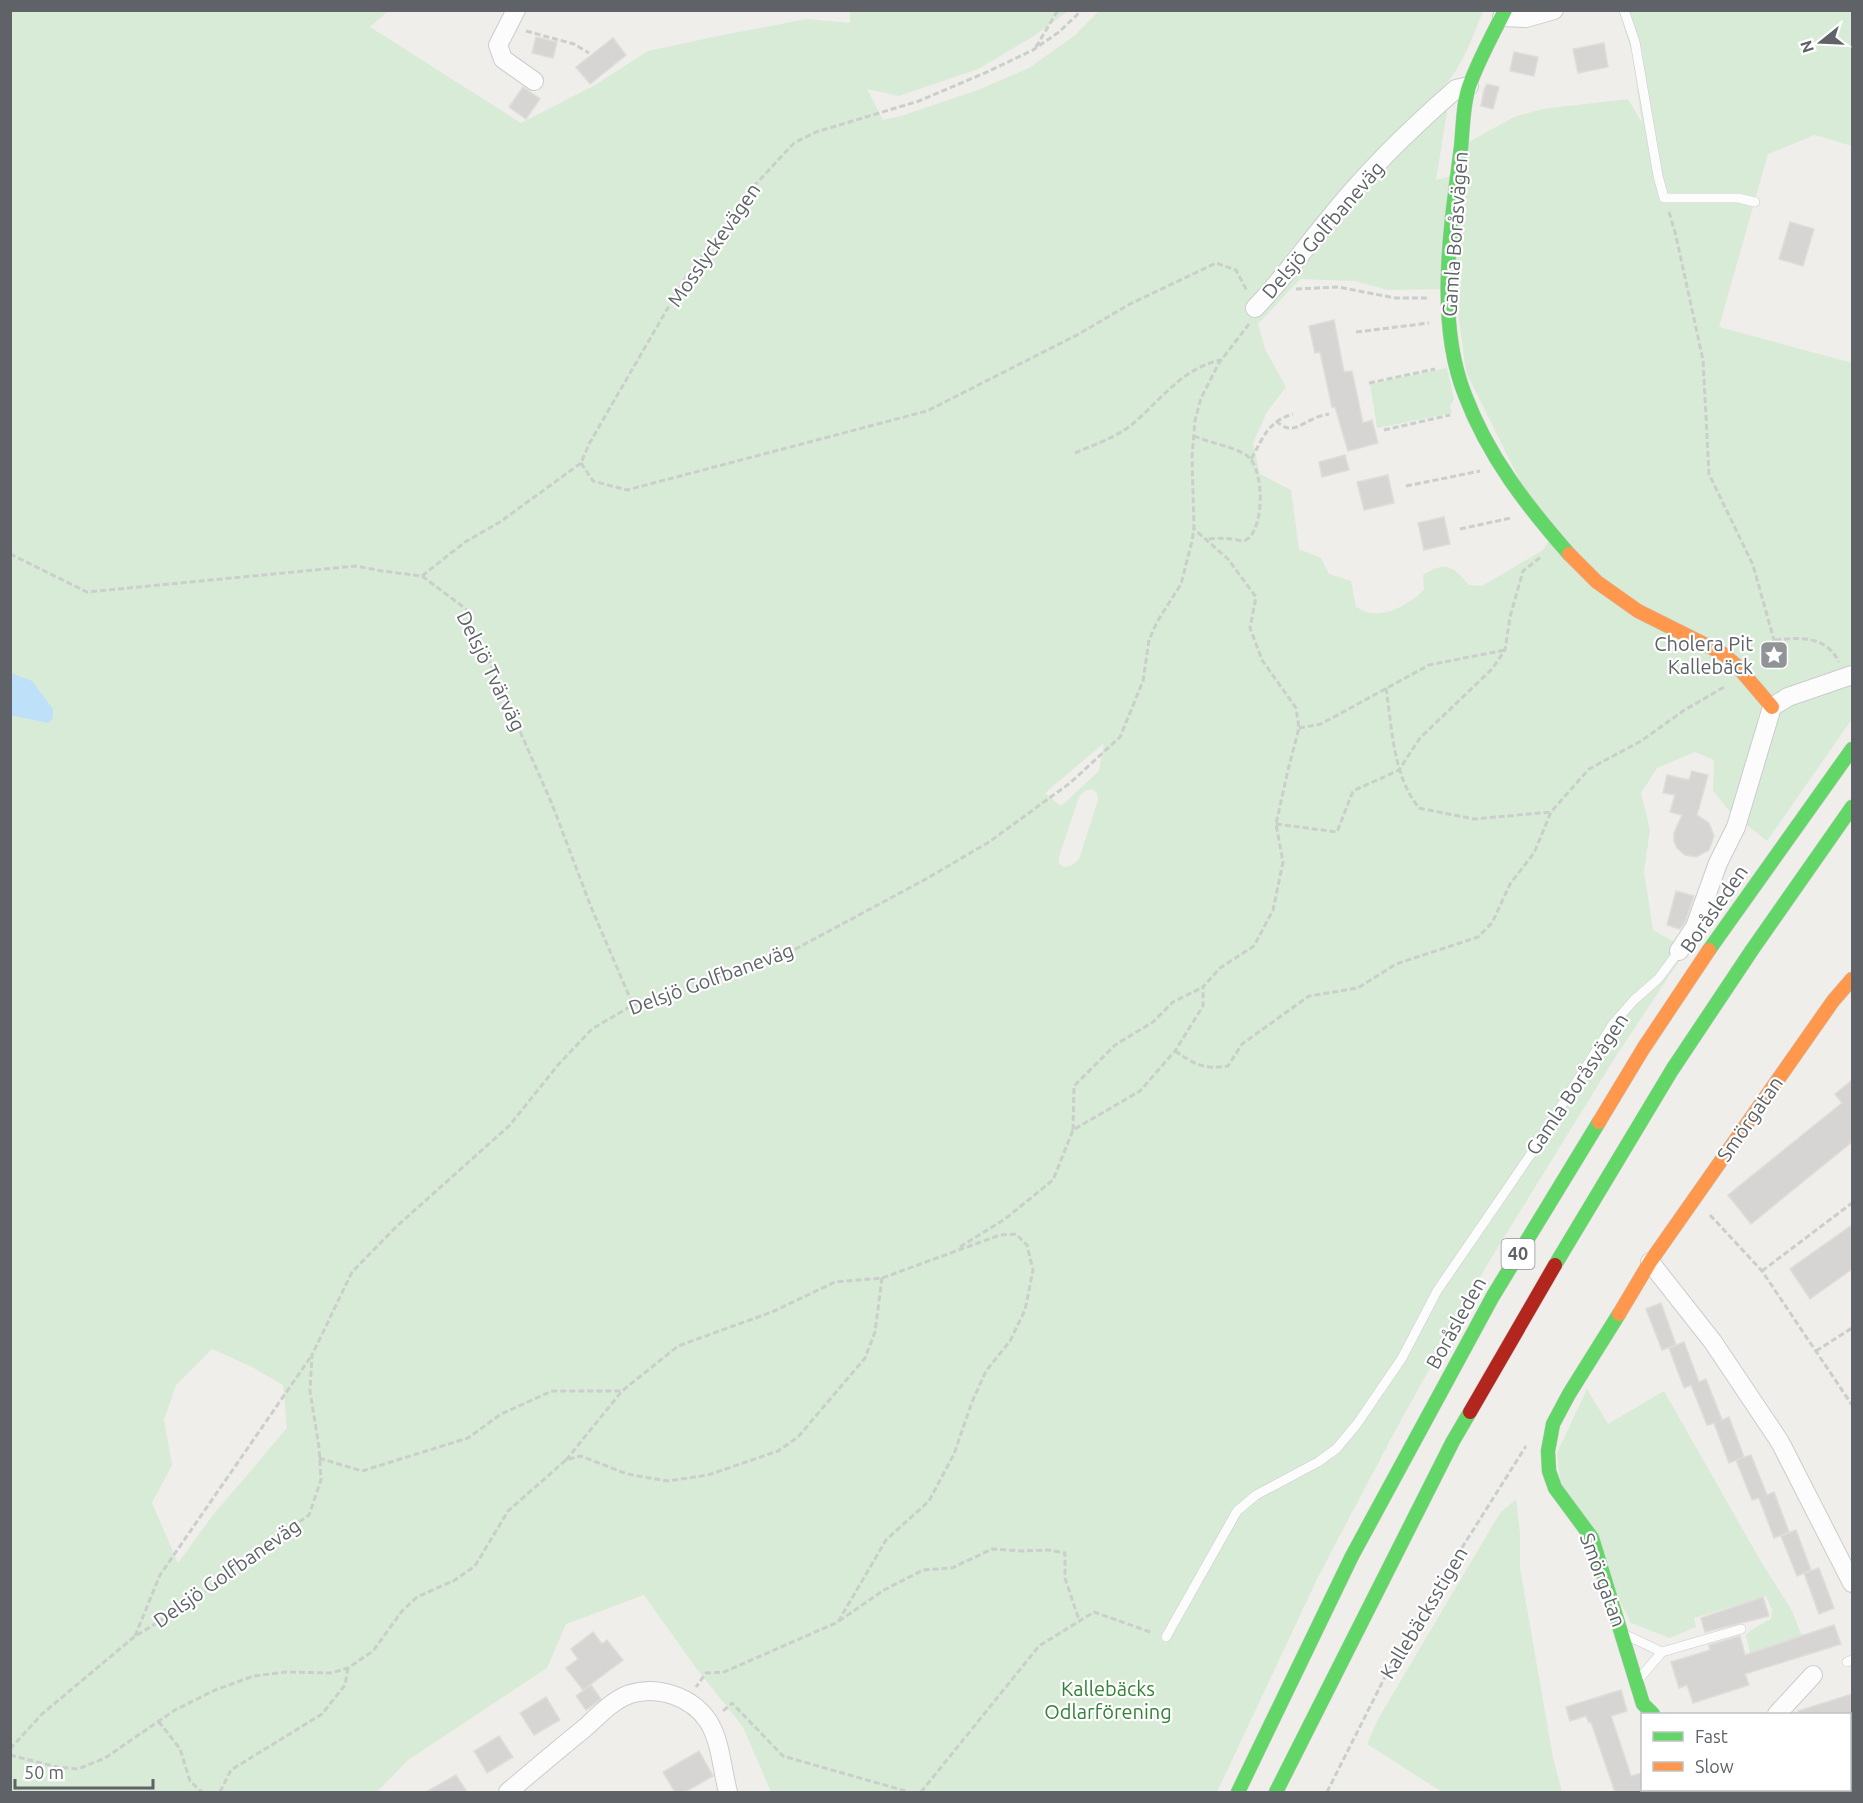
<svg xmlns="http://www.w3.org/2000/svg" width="1863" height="1803" font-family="Ubuntu,sans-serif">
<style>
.green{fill:#d8ebd6;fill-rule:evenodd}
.water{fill:#bfe0f9}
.building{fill:#d6d5d3;stroke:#deddd9;stroke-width:1.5}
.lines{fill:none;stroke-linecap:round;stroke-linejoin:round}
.lane-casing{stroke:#cbcccc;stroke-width:10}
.street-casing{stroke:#cbcccc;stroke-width:20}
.fast-casing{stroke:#cacacb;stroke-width:15}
.slow-casing{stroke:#cacacb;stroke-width:15}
.jam-casing{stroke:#cacacb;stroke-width:15}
.path{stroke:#cacfcc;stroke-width:3;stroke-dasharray:6 3;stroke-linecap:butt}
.lane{stroke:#fdfcfc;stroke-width:9}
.street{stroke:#fdfcfc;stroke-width:18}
.fast{stroke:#63d668;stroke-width:14}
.slow{stroke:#ff974d;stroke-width:14}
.jam{stroke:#b3261e;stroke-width:14}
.labels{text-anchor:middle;stroke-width:4.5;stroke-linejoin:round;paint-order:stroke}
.shield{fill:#fff;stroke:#8f9295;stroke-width:1.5}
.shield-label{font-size:18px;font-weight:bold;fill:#5f6368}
.street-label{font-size:20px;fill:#5f6368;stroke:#fff}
.poi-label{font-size:20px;fill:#5f6368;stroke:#fff;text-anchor:end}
.park-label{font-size:20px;fill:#348238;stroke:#fff}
</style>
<rect width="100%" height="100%" fill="#efeeea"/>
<g class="green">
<path d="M11 11H388L370 27 521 123 595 85 648 51 723 35 807 19 850 23V11H1068L1034 36 978 69 899 96 867 89 883 120 901 116 978 90 1029 68 1074 36 1099 11H1483C1470 44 1458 77 1430 101L1447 112 1436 180 1465 172 1467 143 1514 117 1542 109 1628 99 1642 123 1632 53 1619 11H1852V146L1815 135 1768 154 1719 327 1852 363V719L1767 841 1730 812 1713 791 1714 760 1695 752 1657 768 1641 793 1650 830 1644 871 1653 930 1687 949 1616 1056 1487 1265 1394 1433 1318 1577 1217 1792H771L743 1727 696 1668 644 1595 566 1624 547 1668 408 1760 377 1792H11ZM1300 279 1355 281 1388 290 1455 289 1466 372 1528 497 1556 530 1543 550 1482 586 1469 585C1452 565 1446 561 1423 575L1424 590C1411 602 1390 616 1370 613 1365 612 1360 609 1356 607L1351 581 1329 574 1321 558 1299 549 1291 490 1260 474 1253 443 1267 412 1286 387 1265 349 1258 324ZM1104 743 1099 771 1061 806 1045 793ZM1092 789 1097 793 1098 800 1079 859 1071 866 1064 867 1059 863V857L1079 797 1084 791ZM212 1349 252 1367 283 1385 287 1428 213 1515 178 1563 152 1503 172 1465 164 1420 176 1385Z"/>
<polygon points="1447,368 1454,399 1450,406 1452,413 1377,428 1370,384"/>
<polygon points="1587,1389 1608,1424 1664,1391 1760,1560 1791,1609 1802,1636 1750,1653 1746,1635 1751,1630 1771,1619 1772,1609 1766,1596 1694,1618 1696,1627 1670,1638 1631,1623 1560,1482 1557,1453"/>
<polygon points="1516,1499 1520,1533 1520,1568 1553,1758 1562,1792 1442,1792 1367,1744 1378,1719 1500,1513"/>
</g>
<polygon class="water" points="11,673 32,681 53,709 53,718 48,723 14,716 11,718"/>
<g class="building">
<polygon points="536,37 557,42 553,58 532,53"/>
<polygon points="613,38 626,55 590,84 576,67"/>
<polygon points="1604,43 1608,67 1578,73 1573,49"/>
<polygon points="1514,52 1538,57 1534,76 1510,71"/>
<polygon points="1487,84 1499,87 1493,109 1481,106 1484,90"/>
<polygon points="523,87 540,99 526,119 509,107"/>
<polygon points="1790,222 1814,229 1803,266 1779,259"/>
<polygon points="1334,320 1344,372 1352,371 1363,423 1372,420 1378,443 1348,451 1335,407 1332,407 1320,352 1315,353 1309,326"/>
<polygon points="1345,455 1349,470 1322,477 1319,462"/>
<polygon points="1388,475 1394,503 1364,510 1357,482"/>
<polygon points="1444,517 1450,544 1424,550 1418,523"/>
<polygon points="1692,771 1708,775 1697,815 1709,823 1714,836 1709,850 1696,857 1685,855 1677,848 1674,841 1674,833 1682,815 1670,812 1675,795 1663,793 1667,775 1689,780"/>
<polygon points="1676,891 1694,896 1685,922 1680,929 1667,925"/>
<polygon points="1852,1080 1852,1142 1751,1224 1728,1195 1842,1103 1835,1094"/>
<polygon points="1852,1225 1852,1269 1810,1299 1790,1269"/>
<polygon points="1661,1303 1676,1345 1662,1350 1646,1309"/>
<polygon points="1684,1342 1699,1382 1706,1379 1722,1420 1729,1417 1744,1457 1729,1463 1714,1423 1707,1425 1691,1385 1684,1388 1669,1348"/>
<polygon points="1751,1455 1767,1495 1774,1492 1789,1532 1774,1538 1759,1498 1752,1500 1736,1460"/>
<polygon points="1796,1530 1811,1570 1797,1576 1781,1536"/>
<polygon points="1819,1568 1834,1608 1819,1614 1804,1573"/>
<polygon points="1763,1597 1769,1616 1705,1632 1701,1618"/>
<polygon points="1834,1625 1841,1644 1745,1674 1749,1685 1693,1703 1687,1685 1679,1688 1671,1662 1710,1650 1709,1645 1740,1636 1745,1655"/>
<polygon points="593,1632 602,1644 607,1640 623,1660 583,1690 566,1668 578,1659 571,1649"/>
<polygon points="591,1685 601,1699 586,1710 576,1696"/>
<polygon points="1621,1690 1627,1711 1611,1716 1631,1776 1642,1773 1642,1792 1615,1792 1591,1722 1589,1723 1586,1716 1570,1721 1566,1707"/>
<polygon points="1852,1694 1852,1714 1799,1714 1798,1711"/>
<polygon points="546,1697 560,1720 534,1735 520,1713"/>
<polygon points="499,1736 513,1757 487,1773 474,1751"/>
<polygon points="699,1751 713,1776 685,1792 675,1792 663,1772"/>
<polygon points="456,1775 467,1792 426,1792"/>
</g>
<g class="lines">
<g class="lane-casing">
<g id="lane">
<polyline points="1624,10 1635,42 1658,176 1664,198 1738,198 1755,202"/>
<polyline points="1626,1635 1662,1652 1638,1680"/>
<polyline points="1166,1637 1237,1511 1256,1495 1318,1462 1336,1449 1357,1424 1402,1358 1437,1291 1533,1151 1613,1024 1634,1000 1658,979 1679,951"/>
<polyline points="1662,1652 1741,1629"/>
<polyline points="1847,1662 1852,1660"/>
</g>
</g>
<g class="street-casing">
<g id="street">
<polyline points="516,10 498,45 503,59 534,81"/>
<polyline points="1502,17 1526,18 1554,10"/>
<path d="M1255 308C1282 280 1304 249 1328 220 1366 172 1410 129 1456 89L1469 86"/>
<polyline points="1679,951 1695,927 1718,863 1736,827 1772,707 1788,697 1852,675"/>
<polyline points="1650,1262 1713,1342 1780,1442 1852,1583"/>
<polyline points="1777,1714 1813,1675"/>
<path d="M508 1792C534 1770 560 1748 586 1727 599 1715 613 1700 630 1694 658 1685 692 1697 708 1721 721 1741 722 1770 728 1792"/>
</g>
</g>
<g class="fast-casing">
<g id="fast">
<path d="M1505 10C1493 34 1479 59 1470 84 1463 101 1463 128 1461 147 1451 225 1435 320 1465 395 1488 456 1526 505 1569 554"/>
<polyline points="1709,950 1852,749"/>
<polyline points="1555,1265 1672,1070 1752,950 1852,807"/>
<polyline points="1619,1314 1569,1394 1553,1424 1548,1451 1549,1471 1555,1488 1592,1538 1643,1704 1653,1714"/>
<polyline points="1238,1792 1352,1556 1493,1296 1599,1122"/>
<polyline points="1276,1792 1453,1441 1470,1412"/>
</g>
</g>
<g class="slow-casing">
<g id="slow">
<polyline points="1569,554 1597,582 1638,611 1722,653 1737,666 1772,707"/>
<polyline points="1599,1122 1643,1049 1709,950"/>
<polyline points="1619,1314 1650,1262 1833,1001 1852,979"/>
</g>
</g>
<g class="jam-casing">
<polyline id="jam" points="1470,1412 1555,1265"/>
</g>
<g class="path">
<polyline points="526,31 574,44 589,53"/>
<polyline points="1036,47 1058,10"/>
<polyline points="1669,212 1676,236 1703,360 1709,474 1753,565 1774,640 1763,665"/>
<polyline points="1296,289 1338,287 1395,298 1429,298"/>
<polyline points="1356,332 1429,323"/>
<polyline points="1369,383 1435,369"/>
<path d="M1276 421C1292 436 1300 424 1315 418 1319 416 1325 415 1329 414"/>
<polyline points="1384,430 1450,415"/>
<path d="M1194 436C1210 443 1232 446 1246 455 1265 467 1265 529 1246 540 1242 542 1242 541 1238 540 1226 538 1217 538 1205 539"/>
<path d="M1075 453C1093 445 1115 438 1130 426 1161 401 1179 370 1220 360"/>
<path d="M1251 459C1264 437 1267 422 1293 414"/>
<polyline points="581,463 593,481 627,490 927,411 1077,335 1130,304 1216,263 1236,270 1247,291"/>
<polyline points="1406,486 1480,471"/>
<polyline points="1460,529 1511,518"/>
<polyline points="10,554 87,592 356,566 382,571 422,576 466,609 552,804 591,907 633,1005"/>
<polyline points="422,576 465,542 500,522 581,463 589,444 684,280 754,186 794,143 816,132 919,101 987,72 1033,50 1059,32 1082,10"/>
<path d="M1775 640C1801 637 1826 636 1839 662"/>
<path d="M1386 688C1392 728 1393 776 1419 808L1474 819 1551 812"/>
<polyline points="1299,728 1321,724 1429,665 1505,650"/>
<polyline points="1276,824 1337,832 1353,791 1399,770 1420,738 1492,669 1505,650 1510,617 1523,571 1542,556"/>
<path d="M1175 1051C1195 1064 1203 1070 1228 1066L1242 1044 1309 996 1358 988 1396 964 1478 937 1492 923 1510 884 1534 853 1551 812 1589 769 1641 741 1683 711 1726 686"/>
<polyline points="1073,1130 1074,1086 1115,1045 1153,1022 1173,1002 1203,987"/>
<polyline points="1710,1215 1762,1271 1852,1405"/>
<polyline points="960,1247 1005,1219 1053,1180 1073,1130 1140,1091 1175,1051 1203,1006 1203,987 1220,968 1254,946 1273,910 1283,862 1276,824 1288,770 1299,728 1296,708 1262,660 1250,628 1256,597 1228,559 1194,529"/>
<polyline points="1762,1271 1852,1203"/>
<polyline points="1816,1351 1852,1328"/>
<polyline points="319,1458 362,1471 468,1438 501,1414 552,1391 621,1391"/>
<polyline points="566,1460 622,1391 678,1346 772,1312 835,1282 882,1278 1000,1235 1016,1234 1027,1245 1033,1270 1025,1310 1010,1341 986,1371 972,1402 954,1454 929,1501 886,1540 838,1622 724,1672 706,1673 696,1687"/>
<polyline points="839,1621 884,1590 923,1570 952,1568 992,1549 1022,1551 1048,1550 1065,1553 1065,1578 1079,1620"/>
<polyline points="135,1636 160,1575 312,1355"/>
<polyline points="723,1711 732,1703 783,1756 909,1792"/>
<polyline points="158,1724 160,1723 180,1749 190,1781 202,1792"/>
<polyline points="10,1749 42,1714 134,1637 197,1598 245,1559 309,1515 321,1480 319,1447 310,1391 312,1355 352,1272 396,1227 509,1126 558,1065 592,1029 633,1005 788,953 926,879 989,842 1070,783 1120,737 1143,681 1149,640 1157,622 1181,584 1192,541 1194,527 1192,457 1195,420 1201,398 1219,363 1249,324"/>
<polyline points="10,1755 57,1767 78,1769 105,1758 175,1710 215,1690 254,1676 286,1672 331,1673 348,1668 373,1651 402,1611 417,1597 455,1580 475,1566 508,1511 566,1460 581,1456 627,1474 668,1481 708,1475 778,1451 798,1437 865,1358 875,1332 882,1278"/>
<polyline points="220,1792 231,1770 322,1714 345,1685 348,1668"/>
<polyline points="921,1792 1039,1646 1094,1612 1153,1633"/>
<polyline points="1327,1792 1390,1667 1431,1597 1526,1446"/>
</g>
<use href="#lane" class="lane"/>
<use href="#street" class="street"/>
<use href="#fast" class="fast"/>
<use href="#slow" class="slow"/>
<use href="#jam" class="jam"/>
</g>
<defs>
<g id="sight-square" transform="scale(1.5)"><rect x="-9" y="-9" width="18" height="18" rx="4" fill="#919496" stroke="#fff"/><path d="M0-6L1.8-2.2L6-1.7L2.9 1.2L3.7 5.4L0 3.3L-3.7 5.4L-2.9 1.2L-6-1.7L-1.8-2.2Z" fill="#fff"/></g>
</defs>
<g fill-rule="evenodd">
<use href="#sight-square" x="1774" y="655"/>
</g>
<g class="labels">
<rect class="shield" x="1501.5" y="1239" width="33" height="30" rx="4.5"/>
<g class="shield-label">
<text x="1518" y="1260">40</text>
</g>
<g class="street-label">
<text transform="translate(1323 230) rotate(-49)" y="7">Delsjö Golfbaneväg</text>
<text transform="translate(1455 234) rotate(-86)" y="7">Gamla Boråsvägen</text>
<text transform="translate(714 245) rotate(-55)" y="7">Mosslyckevägen</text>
<text transform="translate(491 671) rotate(64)" y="7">Delsjö Tvärväg</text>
<text transform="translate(1714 909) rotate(-55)" y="7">Boråsleden</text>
<text transform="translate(711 979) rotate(-20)" y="7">Delsjö Golfbaneväg</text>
<text transform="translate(1577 1084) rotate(-56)" y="7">Gamla Boråsvägen</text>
<text transform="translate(1750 1119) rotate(-55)" y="7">Smörgatan</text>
<text transform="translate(1456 1323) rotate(-61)" y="7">Boråsleden</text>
<text transform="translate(227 1573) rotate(-35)" y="7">Delsjö Golfbaneväg</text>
<text transform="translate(1603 1580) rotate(70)" y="7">Smörgatan</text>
<text transform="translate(1424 1613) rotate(-59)" y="7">Kallebäcksstigen</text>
</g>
<g class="poi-label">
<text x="1753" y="651">Cholera Pit<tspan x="1753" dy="23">Kallebäck</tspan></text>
</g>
<g class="park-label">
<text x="1108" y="1696">Kallebäcks<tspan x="1108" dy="23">Odlarförening</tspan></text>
</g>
</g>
<rect width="1863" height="1803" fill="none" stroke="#5f6368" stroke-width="24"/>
<rect x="1641" y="1713" width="210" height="78" fill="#ffffff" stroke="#bfc1c3" stroke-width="1.5"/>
<rect x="1653" y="1732" width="30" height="9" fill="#63d668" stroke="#bfc1c3" stroke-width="1.5"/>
<text x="1695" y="1743" font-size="18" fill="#5f6368">Fast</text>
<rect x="1653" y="1762" width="30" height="9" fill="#ff974d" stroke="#bfc1c3" stroke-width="1.5"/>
<text x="1695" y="1773" font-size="18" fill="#5f6368">Slow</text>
<g transform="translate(1821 42) rotate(252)" stroke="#ffffff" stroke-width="4.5" paint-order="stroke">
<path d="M0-4.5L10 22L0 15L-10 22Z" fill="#5f6368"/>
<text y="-9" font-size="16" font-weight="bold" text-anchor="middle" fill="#5f6368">N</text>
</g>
<path d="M15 1779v9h138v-9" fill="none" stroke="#5f6368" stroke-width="3"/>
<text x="24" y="1779" font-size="18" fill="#5f6368" stroke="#ffffff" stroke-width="4.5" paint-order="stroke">50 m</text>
</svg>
